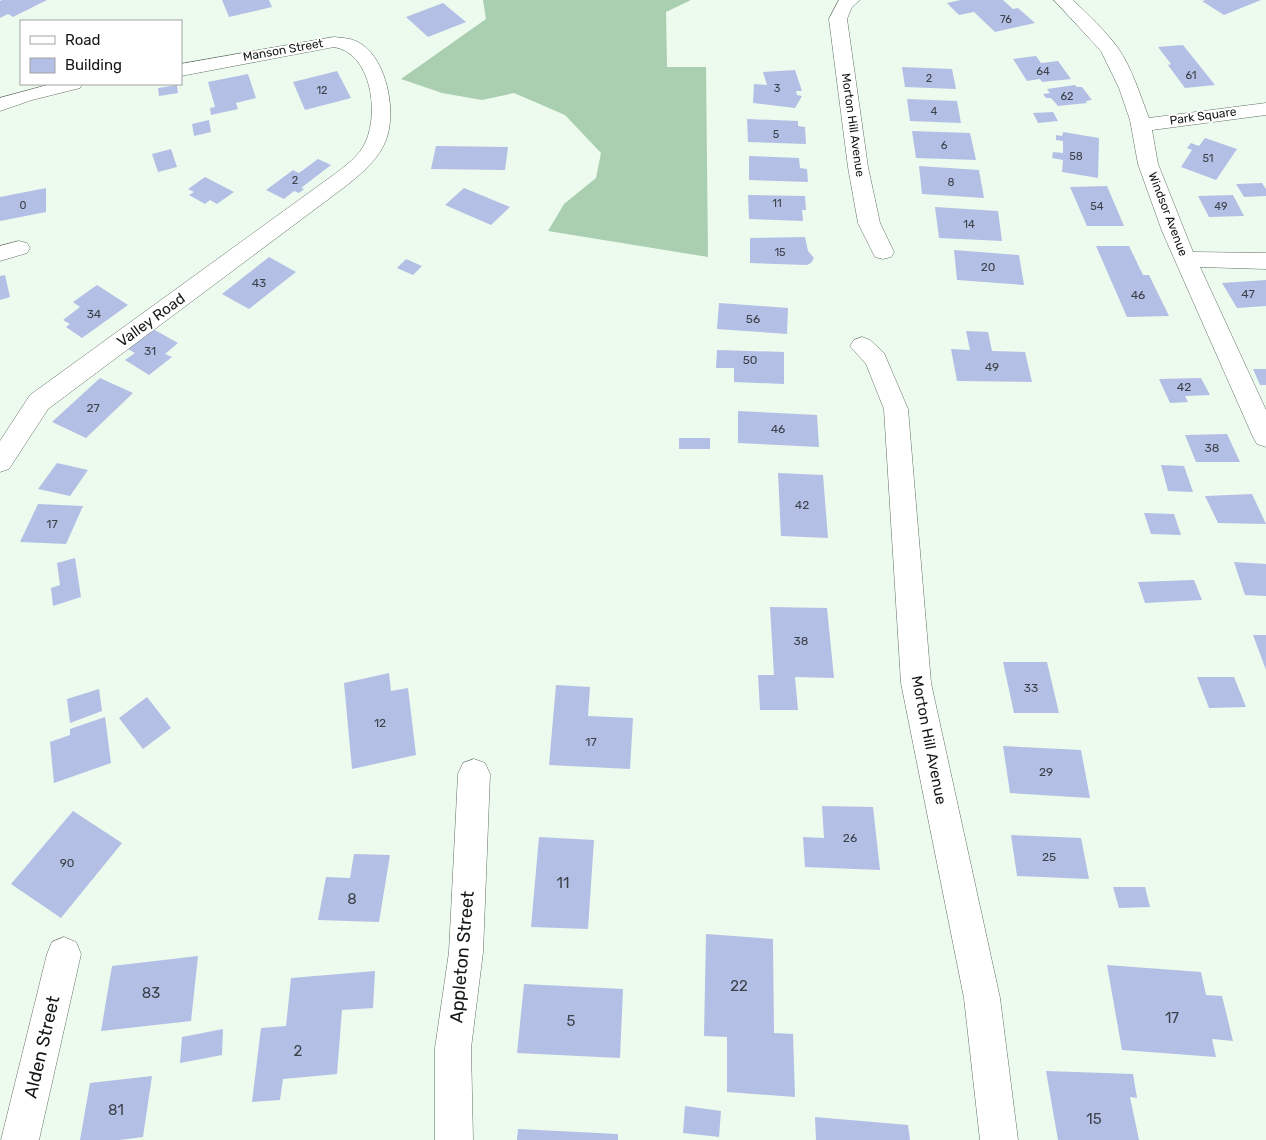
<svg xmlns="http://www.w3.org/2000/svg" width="1266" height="1140" font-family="Rubik,sans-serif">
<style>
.forest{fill:#aaceb0}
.building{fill:#b4bfe6}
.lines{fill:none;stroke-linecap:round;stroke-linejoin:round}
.minor-casing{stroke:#626f64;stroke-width:1}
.minor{fill:#fff;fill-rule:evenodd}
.labels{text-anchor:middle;stroke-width:4;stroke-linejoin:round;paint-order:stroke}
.far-number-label{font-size:11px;fill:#3c4249}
.far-street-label{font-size:12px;fill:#141915;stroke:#fff}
.number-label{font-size:12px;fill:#3c4249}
.street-label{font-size:15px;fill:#141915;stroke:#fff}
.near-number-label{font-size:15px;fill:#3c4249}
.near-street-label{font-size:18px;fill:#141915;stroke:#fff}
</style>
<rect width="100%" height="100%" fill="#ecfbee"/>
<polygon class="forest" points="483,0 691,0 666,12 667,67 706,67 708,257 548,231 564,204 596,178 601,153 565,115 514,93 482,100 442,93 401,79 486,19"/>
<g class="building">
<polygon points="2,0 47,0 13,17 8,14 0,18 0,1"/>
<polygon points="222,0 269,0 272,7 229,17"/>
<polygon points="961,0 1003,0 1013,9 1018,8 1035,23 995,32 974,12 959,15 947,3"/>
<polygon points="1206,0 1261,0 1224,15 1202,1"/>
<polygon points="443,3 466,22 428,37 406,17"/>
<polygon points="1183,45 1215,85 1185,88 1168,65 1171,64 1158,47"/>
<polygon points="1036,56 1041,63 1058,61 1071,79 1042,82 1040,79 1027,81 1013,59"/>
<polygon points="902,67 952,69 956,89 905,87"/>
<polygon points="795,70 802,91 796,91 797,95 802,96 795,108 753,103 754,84 767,85 763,72"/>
<polygon points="337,71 351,98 305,110 293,82"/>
<polygon points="248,74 256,98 236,103 238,109 211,115 210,108 215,107 208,82"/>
<polygon points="177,85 178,93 159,96 158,88"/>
<polygon points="1075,85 1077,87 1082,87 1092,100 1086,101 1087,103 1058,106 1051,98 1046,98 1043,94 1050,93 1047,89"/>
<polygon points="907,99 957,101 961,123 910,121"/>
<polygon points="1053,112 1058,121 1038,123 1033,113"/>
<polygon points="747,119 798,121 798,126 805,127 806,144 748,142"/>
<polygon points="209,120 211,132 194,136 192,124"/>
<polygon points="912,131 970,133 976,160 916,158"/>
<polygon points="1063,132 1099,138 1098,178 1062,172 1063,160 1052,158 1053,152 1063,153 1063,141 1056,140 1056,135 1062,136"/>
<polygon points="1205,138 1237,149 1216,180 1181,167 1192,150 1187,148 1191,143 1199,146"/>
<polygon points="436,146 508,147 505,170 431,169"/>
<polygon points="171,149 177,167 158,172 152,154"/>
<polygon points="749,156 799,158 800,168 807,169 808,182 749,180"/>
<polygon points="318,159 331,165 301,188 304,189 299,193 294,191 284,199 266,190 293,170 299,173"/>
<polygon points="919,166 979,170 984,198 922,194"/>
<polygon points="205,177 234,192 217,204 210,200 205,204 189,195 194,192 188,189"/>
<polygon points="1262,183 1266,189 1266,196 1244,197 1236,184"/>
<polygon points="1107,186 1124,226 1087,226 1070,187"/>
<polygon points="46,188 46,212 0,221 0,197"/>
<polygon points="464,188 510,207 491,225 445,205"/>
<polygon points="748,195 805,196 806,210 802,210 803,221 749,219"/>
<polygon points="1233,195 1244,216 1209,217 1198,196"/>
<polygon points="935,207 998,211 1002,241 939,238"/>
<polygon points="805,237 808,251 814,258 811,263 807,265 750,263 750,238"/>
<polygon points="1096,246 1129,246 1143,275 1149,275 1169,316 1127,317"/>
<polygon points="954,250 1019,255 1024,285 957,280"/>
<polygon points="269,257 296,272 249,309 222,294"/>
<polygon points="406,259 422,266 413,275 397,268"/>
<polygon points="5,275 10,297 0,300 0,276"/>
<polygon points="1266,280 1266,306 1237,308 1222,283"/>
<polygon points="97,285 128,305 82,338 66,327 70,324 63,320 80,307 73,302"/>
<polygon points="719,303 788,308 787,334 717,329"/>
<polygon points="153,329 178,343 165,354 172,357 149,375 125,360 135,353 128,349"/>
<polygon points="966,331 988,332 992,351 1025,352 1032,382 957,381 951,349 970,350"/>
<polygon points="717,350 784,352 784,384 734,382 734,368 716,368"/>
<polygon points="1253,369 1266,369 1266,385 1260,385"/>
<polygon points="100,378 133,393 86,438 52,422"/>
<polygon points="1201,378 1210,395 1185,396 1188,402 1170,403 1159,379"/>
<polygon points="738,411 817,415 819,447 738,443"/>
<polygon points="1227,434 1240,462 1196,462 1185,435"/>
<rect x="679" y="438" width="31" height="11"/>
<polygon points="57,463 88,470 70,496 38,489"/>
<polygon points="1161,465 1184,466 1193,492 1168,491"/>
<polygon points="778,473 823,475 828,538 781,536"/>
<polygon points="1252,494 1266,524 1218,523 1205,496"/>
<polygon points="38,504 83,506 66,544 20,542"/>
<polygon points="1144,513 1174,514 1181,535 1151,534"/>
<polygon points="75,558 81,597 53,606 51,588 60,585 57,563"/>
<polygon points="1234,562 1266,564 1266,596 1245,595"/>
<polygon points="1194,580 1202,600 1145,603 1138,582"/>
<polygon points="770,607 827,608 834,678 795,677 798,710 760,710 758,675 774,675"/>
<polygon points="1253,635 1266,635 1266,670"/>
<polygon points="1003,662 1047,662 1059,713 1014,713"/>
<polygon points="389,673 391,691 408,688 416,755 352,769 344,683"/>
<polygon points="1197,677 1234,677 1246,707 1209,708"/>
<polygon points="556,685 590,687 588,716 633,718 630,769 549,765"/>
<polygon points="99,689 102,711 70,723 67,699"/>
<polygon points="147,697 171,728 143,749 119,718"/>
<polygon points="105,717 111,763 54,783 50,742 70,735 70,729"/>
<polygon points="1003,746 1081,750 1090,798 1010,793"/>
<polygon points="822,806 873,807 880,870 805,867 803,837 824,838"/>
<polygon points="73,811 122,843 61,918 11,884"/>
<polygon points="1011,835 1081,838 1089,879 1017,876"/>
<polygon points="539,837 594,840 588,929 531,927"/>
<polygon points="354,854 390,855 379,922 318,920 326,877 350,878"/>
<polygon points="1113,887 1145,887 1150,907 1119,908"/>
<polygon points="706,934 773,939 774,1033 793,1034 795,1097 727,1092 727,1037 704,1036"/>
<polygon points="198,956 191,1021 101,1031 112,966"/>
<polygon points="1107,965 1201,972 1206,995 1222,996 1233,1041 1212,1039 1216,1057 1122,1050"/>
<polygon points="375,971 373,1008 342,1010 337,1074 283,1079 280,1100 252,1102 261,1028 286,1026 291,978"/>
<polygon points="524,984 623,989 620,1058 517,1053"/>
<polygon points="223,1029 222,1055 180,1063 182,1037"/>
<polygon points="1046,1071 1133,1074 1137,1098 1130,1097 1139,1140 1058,1140"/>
<polygon points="152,1076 143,1137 119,1140 80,1140 90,1083"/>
<polygon points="685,1106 721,1111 719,1137 683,1133"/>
<polygon points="815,1117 908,1125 910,1140 816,1140"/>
<polygon points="518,1129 618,1134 618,1140 517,1140"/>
</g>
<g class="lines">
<g class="minor-casing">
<g id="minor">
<polygon points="839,0 860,0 852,7 847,19 868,167 880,223 894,252 891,257 883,259 875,257 858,223 848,167 829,19"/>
<path d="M1054 0H1073C1088 15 1105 30 1118 48 1132 68 1140 95 1149 118L1266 103V115L1152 130 1158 164 1193 252 1266 253V269L1200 267 1266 410V447L1257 444 1253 437 1162 231 1138 164 1130 120 1119 88 1101 51Z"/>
<path d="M334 37C341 38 350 38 356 41 387 55 397 112 386 140 379 159 362 173 346 186L48 409 9 469 0 472V441L30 395 332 176C344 167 360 156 366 141 379 111 371 53 334 47L181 76V64Z"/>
<polygon points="51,84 82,84 80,88 32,100 0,111 0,98"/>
<polygon points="19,241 27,243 30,248 27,253 0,261 0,246"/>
<polygon points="862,337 870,340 884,353 908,409 931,683 1000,998 1018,1140 980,1140 964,998 901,683 884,409 866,364 850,346 854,340"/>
<polygon points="474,759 485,763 490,774 483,952 471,1048 473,1140 435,1140 435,1048 449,952 458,774 463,763"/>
<polygon points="64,937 76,942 81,954 39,1140 1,1140 47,954 52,942"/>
</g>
</g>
<use href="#minor" class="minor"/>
</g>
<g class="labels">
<g class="far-number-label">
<text x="1006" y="23">76</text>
<text x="1043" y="75">64</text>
<text x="1191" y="79">61</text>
<text x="929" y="82">2</text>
<text x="777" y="92">3</text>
<text x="322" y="94">12</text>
<text x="1067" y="100">62</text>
<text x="934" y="115">4</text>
<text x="776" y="138">5</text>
<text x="944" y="149">6</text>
<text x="1076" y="160">58</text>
<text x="1208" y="162">51</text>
<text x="295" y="184">2</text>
<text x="951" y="186">8</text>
<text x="777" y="207">11</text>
<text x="23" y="209">0</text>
<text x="1097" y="210">54</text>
<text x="1221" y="210">49</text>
<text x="969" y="228">14</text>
<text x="780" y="256">15</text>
</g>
<g class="far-street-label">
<text transform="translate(283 50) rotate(-10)" y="4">Manson Street</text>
<text transform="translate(1203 116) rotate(-8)" y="4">Park Square</text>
<text transform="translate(853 125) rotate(82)" y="4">Morton Hill Avenue</text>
<text transform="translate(1168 214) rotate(69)" y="4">Windsor Avenue</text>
</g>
<g class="number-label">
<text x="988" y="271">20</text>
<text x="259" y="287">43</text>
<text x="1248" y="298">47</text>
<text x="1138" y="299">46</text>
<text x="94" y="318">34</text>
<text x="753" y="323">56</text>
<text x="150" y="355">31</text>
<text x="750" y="364">50</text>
<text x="992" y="371">49</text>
<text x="1184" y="391">42</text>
<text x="93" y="412">27</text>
<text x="778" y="433">46</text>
<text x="1212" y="452">38</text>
<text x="802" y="509">42</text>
<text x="52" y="528">17</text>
<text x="801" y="645">38</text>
<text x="1031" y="692">33</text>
<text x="380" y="727">12</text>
<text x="591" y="746">17</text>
<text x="1046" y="776">29</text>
<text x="850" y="842">26</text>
<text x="1049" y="861">25</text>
<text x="67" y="867">90</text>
</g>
<g class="street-label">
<text transform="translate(151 320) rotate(-36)" y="5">Valley Road</text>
<text transform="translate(929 740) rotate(79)" y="5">Morton Hill Avenue</text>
</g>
<g class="near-number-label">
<text x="563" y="888">11</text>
<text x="352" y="904">8</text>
<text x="739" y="991">22</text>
<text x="151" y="998">83</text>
<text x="1172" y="1023">17</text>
<text x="571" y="1026">5</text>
<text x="298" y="1056">2</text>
<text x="116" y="1115">81</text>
<text x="1094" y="1124">15</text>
</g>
<g class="near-street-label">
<text transform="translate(462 957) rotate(-85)" y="6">Appleton Street</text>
<text transform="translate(42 1047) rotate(-77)" y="6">Alden Street</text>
</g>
</g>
<rect x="20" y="20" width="162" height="65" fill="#ffffff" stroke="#a1a3a1"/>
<rect x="30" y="36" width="25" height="8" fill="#ffffff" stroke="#a1a3a1"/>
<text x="65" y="45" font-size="15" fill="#141915">Road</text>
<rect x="30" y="58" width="25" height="15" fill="#b4bfe6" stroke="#a1a3a1"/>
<text x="65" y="70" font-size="15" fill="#141915">Building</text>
</svg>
